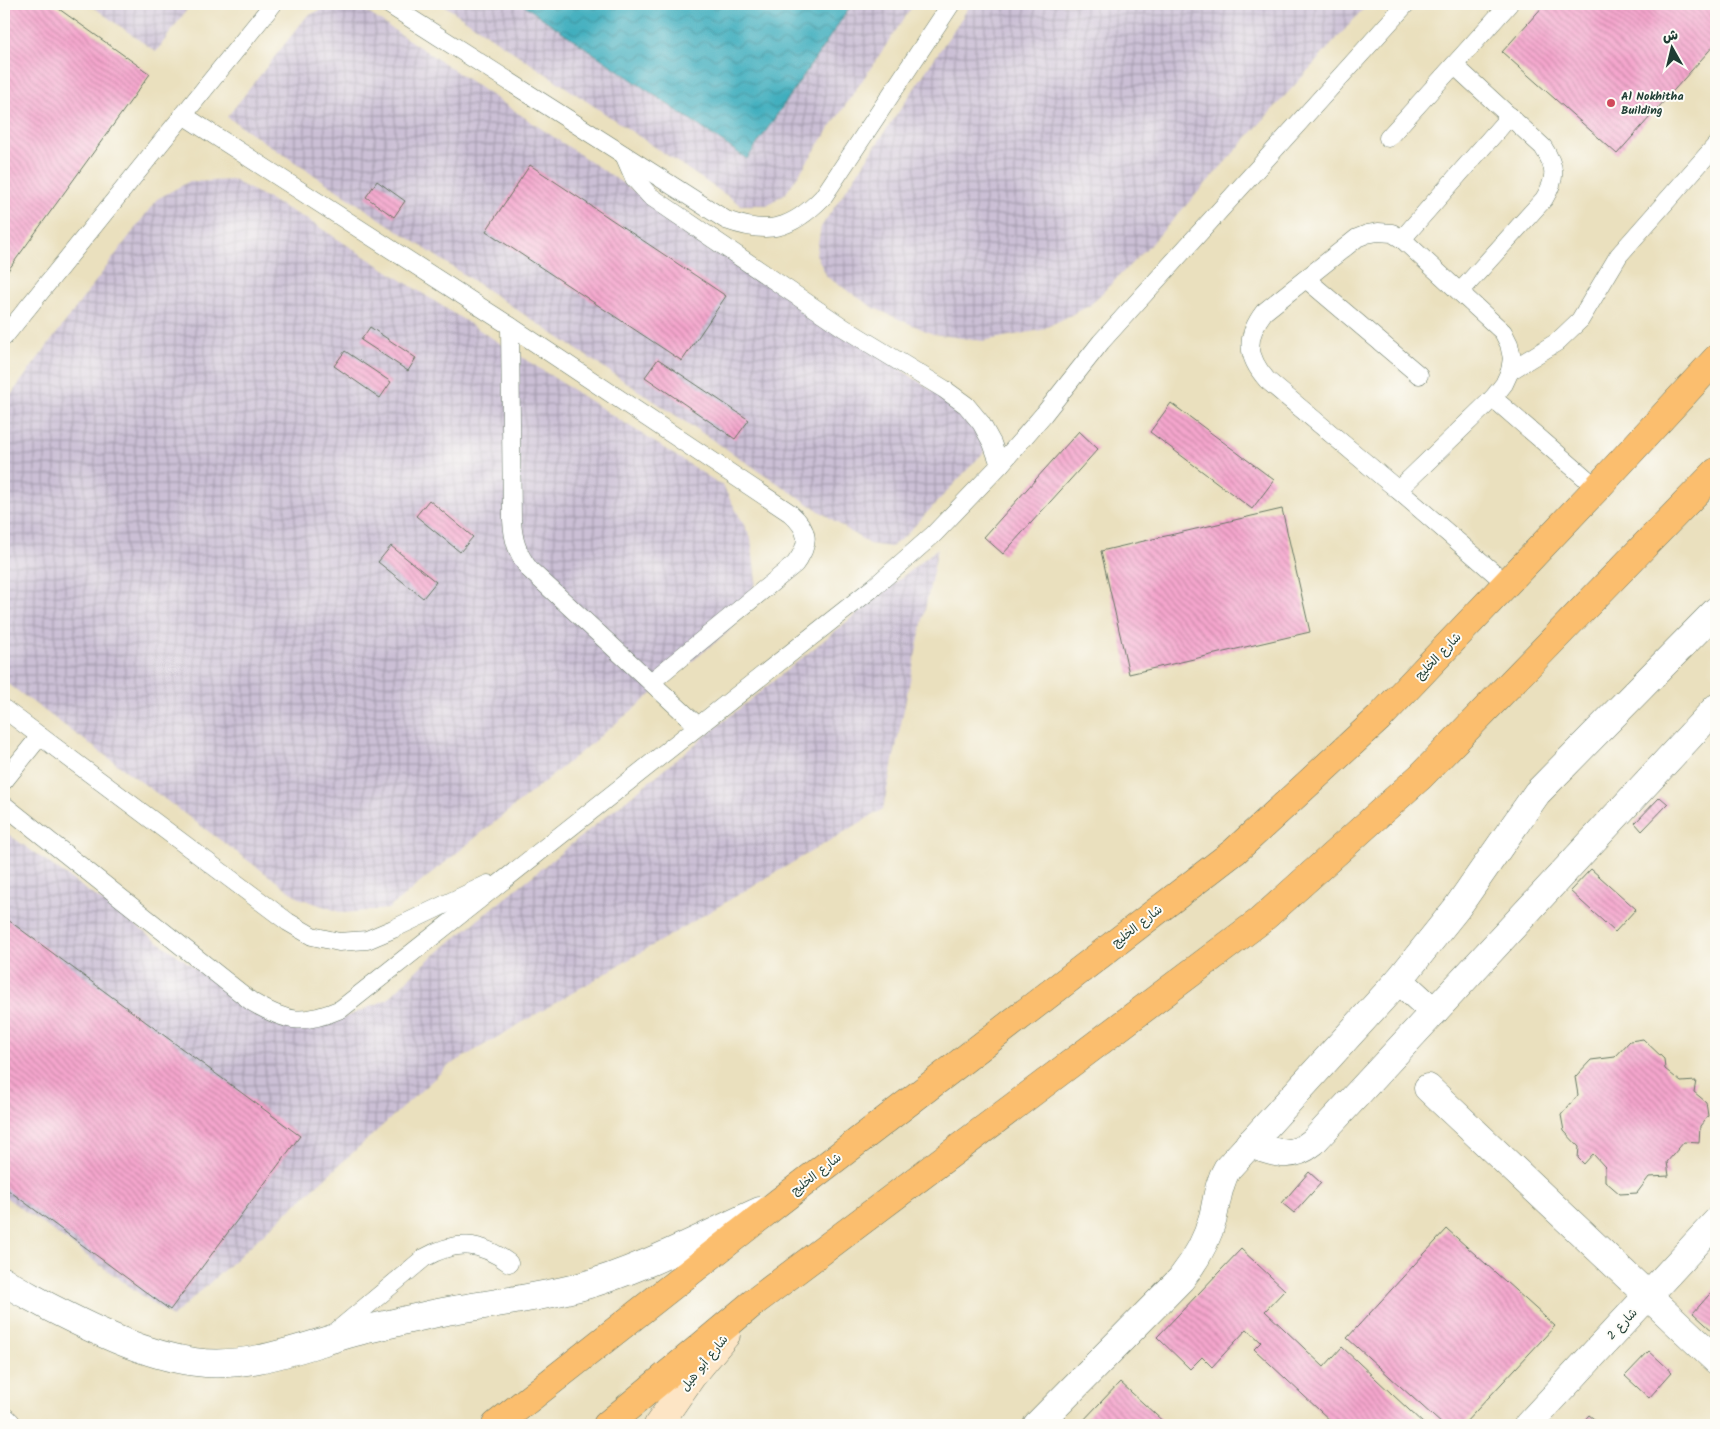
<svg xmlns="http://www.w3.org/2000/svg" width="1720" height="1429" font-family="Kalam,'Playpen Sans Arabic',sans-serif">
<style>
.industrial{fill:url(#industrial-grid)}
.water{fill:url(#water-waves);stroke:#307679}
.building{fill:url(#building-back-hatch)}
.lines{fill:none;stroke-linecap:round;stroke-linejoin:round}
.service-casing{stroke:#667664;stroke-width:19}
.minor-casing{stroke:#667664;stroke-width:29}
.secondary-casing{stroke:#667664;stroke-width:29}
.primary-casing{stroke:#667664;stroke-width:29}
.service{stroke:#fff;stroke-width:18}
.minor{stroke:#fff;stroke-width:28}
.secondary{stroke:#fde5c5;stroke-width:28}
.primary{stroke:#fbbe6e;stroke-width:28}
.poi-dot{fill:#d1495b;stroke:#fdfcf7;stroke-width:2}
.labels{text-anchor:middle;stroke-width:4;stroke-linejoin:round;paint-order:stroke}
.poi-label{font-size:12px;font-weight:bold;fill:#1f3d34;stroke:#fdfcf7;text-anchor:start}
.street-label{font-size:12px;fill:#1f3d34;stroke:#fdfcf7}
</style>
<defs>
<pattern id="industrial-grid" width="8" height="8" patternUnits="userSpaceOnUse" patternTransform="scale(1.25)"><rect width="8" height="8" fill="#cbbfd5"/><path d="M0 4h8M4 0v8" fill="none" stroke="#a49cae"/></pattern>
<pattern id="water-waves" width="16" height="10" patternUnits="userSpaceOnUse" patternTransform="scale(1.25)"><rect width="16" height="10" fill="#41aebe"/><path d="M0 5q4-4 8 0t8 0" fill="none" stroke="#368f9b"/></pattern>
<pattern id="building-back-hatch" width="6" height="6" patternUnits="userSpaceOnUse" patternTransform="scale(1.25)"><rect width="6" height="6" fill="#f5a6cd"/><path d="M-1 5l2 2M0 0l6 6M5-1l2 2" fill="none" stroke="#c688a7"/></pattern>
</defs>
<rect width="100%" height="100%" fill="#fdfcf7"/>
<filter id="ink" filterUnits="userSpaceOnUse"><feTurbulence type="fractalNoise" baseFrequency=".02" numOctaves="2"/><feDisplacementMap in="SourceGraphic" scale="10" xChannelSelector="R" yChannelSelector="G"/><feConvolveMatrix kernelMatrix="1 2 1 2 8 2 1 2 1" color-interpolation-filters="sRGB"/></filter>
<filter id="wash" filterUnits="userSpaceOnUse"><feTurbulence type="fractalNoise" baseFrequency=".0096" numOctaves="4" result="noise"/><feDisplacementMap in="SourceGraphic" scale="20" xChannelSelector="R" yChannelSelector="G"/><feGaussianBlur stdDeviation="1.12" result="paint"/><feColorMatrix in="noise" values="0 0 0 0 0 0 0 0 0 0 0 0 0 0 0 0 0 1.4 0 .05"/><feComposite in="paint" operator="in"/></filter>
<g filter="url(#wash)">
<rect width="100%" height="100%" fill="#eae0be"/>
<g class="industrial">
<polygon points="89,4 191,4 156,52"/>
<polygon points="334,4 355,4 972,417 985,431 984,452 907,534 891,547 869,544 227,117 307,16"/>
<polygon points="442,4 522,4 747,159 852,4 914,4 786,193 767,205 741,205"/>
<polygon points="971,4 1368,4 1153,242 1089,306 1041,330 983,341 933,334 874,308 827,277 816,254 821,227"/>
<polygon points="233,180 308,220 723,486 751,538 756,582 746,608 728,632 388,909 343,913 299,898 4,681 4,404 157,199 188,182"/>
<polygon points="938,548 883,809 447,1067 172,1317 4,1196 4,831 251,1008 288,1021 334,1022 388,999 422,965"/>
</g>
<polygon class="water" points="522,4 852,4 747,159"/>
<g id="blocks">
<g class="building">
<polygon points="4,4 52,4 150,74 4,276"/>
<polygon points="1545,4 1716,4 1716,43 1617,154 1502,52"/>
<polygon points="530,165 726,296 682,361 486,231"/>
<polygon points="377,181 405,201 394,217 366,197"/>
<polygon points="370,327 416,358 408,371 361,340"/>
<polygon points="345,351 391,382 380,398 334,366"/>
<polygon points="658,359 749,420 735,439 645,377"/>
<polygon points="1171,403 1274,480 1252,509 1150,432"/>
<polygon points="1079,431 1098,449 1003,554 984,537"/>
<polygon points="429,500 473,537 460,552 416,516"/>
<polygon points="1282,509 1310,632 1129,674 1101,551"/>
<polygon points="391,546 436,582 423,598 378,562"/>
<polygon points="1660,797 1668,804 1642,831 1635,823"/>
<polygon points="1591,869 1636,909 1615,932 1570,891"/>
<polygon points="4,917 300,1136 170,1310 4,1187"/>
<polygon points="1643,1039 1664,1059 1665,1069 1681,1082 1696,1081 1694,1092 1706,1102 1708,1116 1700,1126 1699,1143 1684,1142 1667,1162 1669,1176 1649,1177 1637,1193 1620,1194 1605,1181 1605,1167 1593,1154 1584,1164 1578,1158 1579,1147 1564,1131 1561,1115 1578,1095 1575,1077 1591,1060 1615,1057 1630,1041"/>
<polygon points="1309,1172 1321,1183 1294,1213 1282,1203"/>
<polygon points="1447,1229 1555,1326 1463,1425 1443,1425 1347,1338"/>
<polygon points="1241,1249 1285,1290 1265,1311 1324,1367 1342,1347 1425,1425 1335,1425 1254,1349 1261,1342 1247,1329 1212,1367 1202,1357 1190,1369 1157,1337"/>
<polygon points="1716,1287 1716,1334 1693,1313"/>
<polygon points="1649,1351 1672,1372 1649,1398 1625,1376"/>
<polygon points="1120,1382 1167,1425 1079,1425"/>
<polygon points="1589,1415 1598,1422 1595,1425 1580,1425"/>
</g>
</g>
</g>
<g filter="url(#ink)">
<use href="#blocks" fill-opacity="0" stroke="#667664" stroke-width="1"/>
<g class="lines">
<g class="service-casing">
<g id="service">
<path d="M388 4 726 220C768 235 791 230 823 197L951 4"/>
<path d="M1454 65 1543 147C1556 167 1557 178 1544 199L1460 292"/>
<path d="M183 115 510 326 790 513C809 530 811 543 795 564L651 682"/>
<polyline points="1388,138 1509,4"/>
<polyline points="624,155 634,178 650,196 844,328 944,389 966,405 981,423 992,443 1000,465"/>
<path d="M1378 232 1392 233 1402 239 1503 332 1509 344 1512 358 1510 371 1504 384 1493 398 1398 490 1267 380C1246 356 1245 337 1264 312L1357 238 1367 234Z"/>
<polyline points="1402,239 1510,116"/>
<polyline points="1306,279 1419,375"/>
<path d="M510 326 512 520C513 539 517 553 529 569L698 726"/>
<polyline points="4,337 273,4"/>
<polyline points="1510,371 1557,342 1580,320 1619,255 1716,145"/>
<polyline points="1493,398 1597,488"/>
<polyline points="1398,490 1507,584"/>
<polyline points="4,709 288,922 312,936 339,942 367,940 393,929 488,884"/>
<polyline points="4,781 40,736"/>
<path d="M4 805 252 1002C288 1023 303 1025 341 1009L874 587 934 534 1000 465 1044 414 1101 342 1406 4"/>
<path d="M332 1335 424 1258C455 1240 480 1241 509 1263"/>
</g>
</g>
<g class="minor-casing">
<g id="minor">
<polyline points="1399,980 1434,1012"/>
<polyline points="1428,1088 1716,1360"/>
<path d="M1249 1144C1274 1152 1290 1161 1313 1142L1716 708"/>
<path d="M4 1281C18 1291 34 1298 49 1307 94 1330 144 1355 195 1362 254 1370 310 1343 367 1329 395 1323 424 1315 453 1310 495 1303 537 1298 579 1287 639 1271 702 1237 760 1211"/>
<polyline points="4,1422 7,1425"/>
<path d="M1037 1425 1181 1279C1196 1260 1207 1241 1213 1217 1217 1201 1218 1184 1227 1169L1399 980 1456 909 1537 793 1716 611"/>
<polyline points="1528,1425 1716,1222"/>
</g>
</g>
<g class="secondary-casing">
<polyline id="secondary" points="658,1425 692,1376 726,1335"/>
</g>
<g class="primary-casing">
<g id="primary">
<polyline points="496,1425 779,1202 1235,851 1379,718 1597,488 1716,359"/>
<polyline points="607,1425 753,1303 1260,921 1421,776 1716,472"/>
</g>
</g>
<use href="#service" class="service"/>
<use href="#minor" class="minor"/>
<use href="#secondary" class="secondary"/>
<use href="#primary" class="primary"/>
</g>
</g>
<circle class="poi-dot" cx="1611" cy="103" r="5"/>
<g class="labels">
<g class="poi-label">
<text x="1621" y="100">Al Nokhitha<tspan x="1621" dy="14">Building</tspan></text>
</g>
<g class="street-label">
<text transform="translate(1438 656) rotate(-46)" y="4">شارع الخليج</text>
<text transform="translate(1137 926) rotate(-38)" y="4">شارع الخليج</text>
<text transform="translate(816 1174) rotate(-38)" y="4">شارع الخليج</text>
<text transform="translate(1622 1324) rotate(-47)" y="4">شارع 2</text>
<text transform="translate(704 1363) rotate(-51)" y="4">شارع أبو هيل</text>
</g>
</g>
<rect width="1720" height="1429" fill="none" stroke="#fdfcf7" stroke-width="20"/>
<g transform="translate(1672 48) rotate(352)" stroke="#fdfcf7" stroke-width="4" paint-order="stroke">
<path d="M0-4L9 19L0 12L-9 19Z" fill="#1f3d34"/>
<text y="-8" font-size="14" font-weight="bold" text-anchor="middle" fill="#1f3d34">ش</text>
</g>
</svg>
